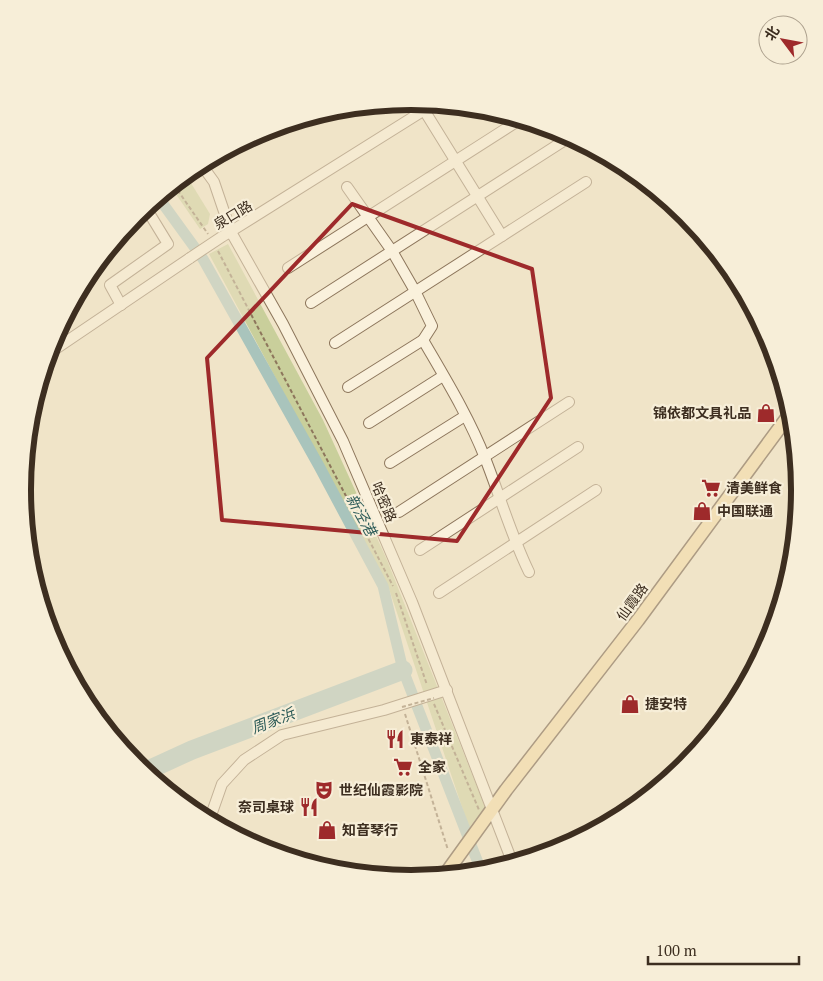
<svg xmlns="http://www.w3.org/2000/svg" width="823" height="981" font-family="'PT Serif','Noto Sans SC',serif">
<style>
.green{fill:#c9cf9b}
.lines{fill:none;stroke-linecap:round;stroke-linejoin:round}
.canal{stroke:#a9c4bc;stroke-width:11}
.river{stroke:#a9c4bc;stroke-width:19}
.minor-casing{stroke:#8d765c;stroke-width:12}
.major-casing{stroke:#5b4430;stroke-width:15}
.path{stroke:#8d765c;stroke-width:2;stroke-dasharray:4 2.5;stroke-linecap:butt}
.minor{stroke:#faf1dc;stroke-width:10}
.major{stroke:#f3d9a0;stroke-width:12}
.minor-bridge-casing{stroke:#8d765c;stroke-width:12;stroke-linecap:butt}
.path-bridge{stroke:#8d765c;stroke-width:2;stroke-dasharray:4 2.5;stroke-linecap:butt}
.minor-bridge{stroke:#faf1dc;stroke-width:10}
.marked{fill:none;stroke:#9e2a2b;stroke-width:4;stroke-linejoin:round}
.labels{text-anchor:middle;stroke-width:4.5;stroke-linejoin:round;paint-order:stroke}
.street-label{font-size:14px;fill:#3d2e20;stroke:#f7eed8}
.poi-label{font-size:14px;font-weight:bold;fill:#3d2e20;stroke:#f7eed8;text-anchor:start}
.water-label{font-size:15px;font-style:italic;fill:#2f5d5a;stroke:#f7eed8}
.rim{fill:none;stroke:#3d2e20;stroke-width:6}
</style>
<rect width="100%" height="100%" fill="#f0e4c8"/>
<g class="green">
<polygon points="186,175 210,214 208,224 200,229 171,187"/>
<polygon points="228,244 323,420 387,560 485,807 469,828 389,589 209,254"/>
</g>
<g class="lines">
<polyline class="canal" points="158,197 203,259 319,466 383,586 403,670 482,873"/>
<polyline class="river" points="144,772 192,750 403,670"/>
<g class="minor-casing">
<g id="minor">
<polyline points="424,110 502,236"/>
<polyline points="201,164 214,182 231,232 283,324 343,441 412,602 513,864"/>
<path d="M347 187 392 251 415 291 432 326 423 340C445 378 469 417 485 458 500 496 511 535 529 572"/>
<polyline points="225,235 434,104"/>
<polyline points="288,268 521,119"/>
<polyline points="311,303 562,142"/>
<polyline points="121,305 110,285 168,244 146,208"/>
<polyline points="335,343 586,182"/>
<polyline points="48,354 190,258"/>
<polyline points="348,387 423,340"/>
<polyline points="369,423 443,376"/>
<polyline points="390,463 465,416"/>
<polyline points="399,512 569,402"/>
<polyline points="420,550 578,447"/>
<polyline points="439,593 596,490"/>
<polyline points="209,821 222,784 244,760 282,735 384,710 447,690"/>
</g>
</g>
<g class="major-casing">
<polyline id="major" points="444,876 506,790 638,620 792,411"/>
</g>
<g class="path">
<polyline points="174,185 208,234"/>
<polyline points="218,251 393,586"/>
<polyline points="396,593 427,685"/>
<polyline points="434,704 479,810"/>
<polyline points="405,714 448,850"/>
</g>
<use href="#minor" class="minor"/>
<use href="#major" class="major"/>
<g class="minor-bridge-casing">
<polyline id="minor-bridge" points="190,258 223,236"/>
</g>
<polyline class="path-bridge" points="402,707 434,698"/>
<use href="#minor-bridge" class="minor-bridge"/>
</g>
<path d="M0 0H823V981H0ZM352 204 532 269 551 398 457 541 222 520 207 358Z" fill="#f0e4c8" fill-opacity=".55" fill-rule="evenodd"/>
<path class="marked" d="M352 204 532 269 551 398 457 541 222 520 207 358Z"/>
<defs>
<g id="shop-bare" transform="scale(1.5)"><path d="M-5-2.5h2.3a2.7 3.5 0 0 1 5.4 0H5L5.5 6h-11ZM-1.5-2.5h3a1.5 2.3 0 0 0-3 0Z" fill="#9e2a2b" stroke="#f7eed8" stroke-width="2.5" paint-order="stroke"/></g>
<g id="supermarket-bare" transform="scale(1.5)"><path d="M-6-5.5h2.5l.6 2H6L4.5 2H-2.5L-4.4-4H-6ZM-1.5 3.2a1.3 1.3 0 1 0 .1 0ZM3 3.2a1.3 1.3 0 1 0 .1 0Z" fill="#9e2a2b" stroke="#f7eed8" stroke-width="2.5" paint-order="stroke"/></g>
<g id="restaurant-bare" transform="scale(1.5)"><path d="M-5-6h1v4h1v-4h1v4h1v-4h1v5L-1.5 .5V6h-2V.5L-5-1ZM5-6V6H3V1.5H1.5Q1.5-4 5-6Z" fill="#9e2a2b" stroke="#f7eed8" stroke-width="2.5" paint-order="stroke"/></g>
<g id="theatre-bare" transform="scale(1.5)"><path d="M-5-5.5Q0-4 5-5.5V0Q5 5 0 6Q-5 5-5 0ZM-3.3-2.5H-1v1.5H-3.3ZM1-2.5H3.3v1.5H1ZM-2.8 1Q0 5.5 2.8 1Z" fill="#9e2a2b" stroke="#f7eed8" stroke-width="2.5" paint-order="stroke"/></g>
</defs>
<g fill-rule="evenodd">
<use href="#shop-bare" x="766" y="413"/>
<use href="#supermarket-bare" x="711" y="488"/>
<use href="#shop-bare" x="702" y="511"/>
<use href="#shop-bare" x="630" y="704"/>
<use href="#restaurant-bare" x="395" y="739"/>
<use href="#supermarket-bare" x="403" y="767"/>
<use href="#theatre-bare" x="324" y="790"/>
<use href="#restaurant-bare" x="309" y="807"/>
<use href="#shop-bare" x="327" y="830"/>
</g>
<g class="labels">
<g class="street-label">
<text transform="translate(233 215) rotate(-31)" y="5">泉口路</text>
<text transform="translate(384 502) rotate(67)" y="5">哈密路</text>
<text transform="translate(632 602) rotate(-54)" y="5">仙霞路</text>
</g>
<g class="poi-label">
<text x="751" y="418" text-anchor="end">锦依都文具礼品</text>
<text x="726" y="493">清美鲜食</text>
<text x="717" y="516">中国联通</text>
<text x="645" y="709">捷安特</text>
<text x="410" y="744">東泰祥</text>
<text x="418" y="772">全家</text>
<text x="339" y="795">世纪仙霞影院</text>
<text x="294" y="812" text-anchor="end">奈司桌球</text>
<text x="342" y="835">知音琴行</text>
</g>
<g class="water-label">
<text transform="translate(361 515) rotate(61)" y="5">新泾港</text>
<text transform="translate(273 721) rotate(-21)" y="5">周家浜</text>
</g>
</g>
<path d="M0 0H823V981H0ZM31 490a380 380 0 1 1 760 0a380 380 0 1 1-760 0Z" fill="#f7eed8" fill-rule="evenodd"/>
<path class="rim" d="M31 490a380 380 0 1 1 760 0a380 380 0 1 1-760 0Z"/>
<g transform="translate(783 40) rotate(302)"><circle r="24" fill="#f7eed8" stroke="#ada18e"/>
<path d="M0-4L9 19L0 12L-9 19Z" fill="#9e2a2b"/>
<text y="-8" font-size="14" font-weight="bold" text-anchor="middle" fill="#3d2e20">北</text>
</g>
<path d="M648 956v8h151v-8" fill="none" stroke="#3d2e20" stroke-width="2.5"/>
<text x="656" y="956" font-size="15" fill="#3d2e20" stroke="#f7eed8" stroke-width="4" paint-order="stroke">100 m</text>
</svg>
